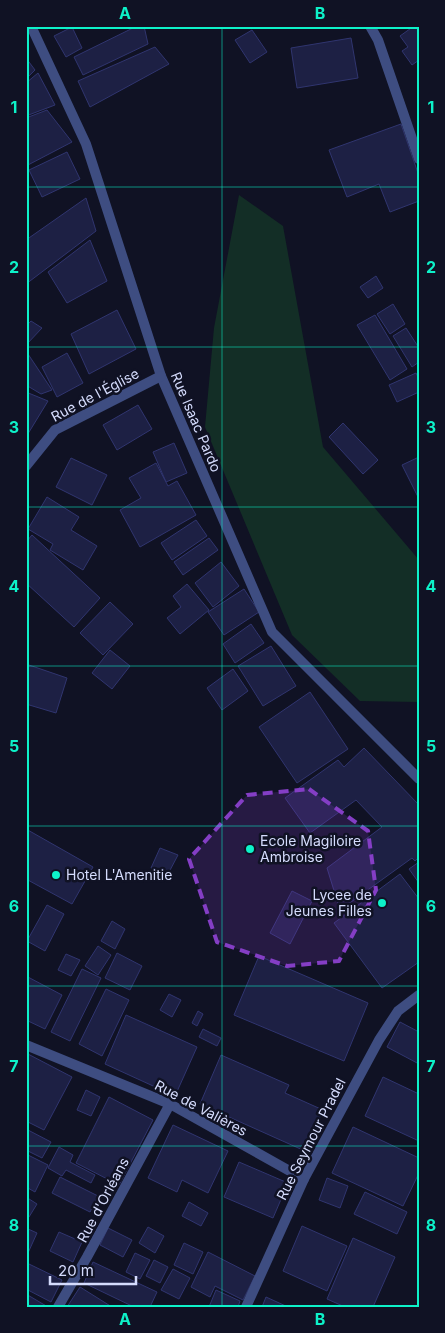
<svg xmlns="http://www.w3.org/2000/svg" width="445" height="1333" font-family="Inter,sans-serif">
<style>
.green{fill:#132e26}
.building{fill:#1d2044;stroke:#30356f}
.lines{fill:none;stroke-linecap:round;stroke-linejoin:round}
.minor{stroke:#3e4d81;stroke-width:10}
.marked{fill:#843ec5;fill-opacity:0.2;stroke:#843ec5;stroke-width:4;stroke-dasharray:10 6;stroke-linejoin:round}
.grid{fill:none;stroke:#0df2c9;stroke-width:1;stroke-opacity:0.55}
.poi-dot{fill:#0df2c9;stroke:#101224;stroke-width:2}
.labels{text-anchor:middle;stroke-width:5;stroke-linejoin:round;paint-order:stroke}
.street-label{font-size:14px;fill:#d5dcfd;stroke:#101224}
.poi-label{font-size:14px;fill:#d5dcfd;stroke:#101224;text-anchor:start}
.neatline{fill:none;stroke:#0df2c9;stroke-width:2}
.grid-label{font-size:16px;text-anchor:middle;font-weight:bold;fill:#0df2c9}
</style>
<rect width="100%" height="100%" fill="#101224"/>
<polygon class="green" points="239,195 283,226 323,447 419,560 419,702 360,701 292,635 205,427 214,328"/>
<g class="building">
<polygon points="137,26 144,26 148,44 83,75 74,57"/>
<polygon points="414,26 419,26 419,60 412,65 402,51 408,47 400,36"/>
<polygon points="72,27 82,48 66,57 54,36"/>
<polygon points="252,30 267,52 250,63 235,40"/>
<polygon points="351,38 358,78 297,88 291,48"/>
<polygon points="155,47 169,64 90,107 78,81"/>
<polygon points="26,58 35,70 26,79"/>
<polygon points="38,73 55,105 26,116 26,83"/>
<polygon points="47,110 72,142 26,166 26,118"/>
<polygon points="401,124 419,176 419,201 390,212 379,184 347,197 329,150"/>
<polygon points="67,152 80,179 42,197 29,170"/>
<polygon points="86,198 96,231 26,284 26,240"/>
<polygon points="90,240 107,281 67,303 48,272"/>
<polygon points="376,276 383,288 368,298 360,287"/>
<polygon points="393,304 405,324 390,334 377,314"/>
<polygon points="117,310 136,349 89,374 71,334"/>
<polygon points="375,315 407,369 390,380 357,325"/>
<polygon points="31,321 42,328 26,345 26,326"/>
<polygon points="406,328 419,348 419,362 412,367 393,336"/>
<polygon points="26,351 52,390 41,394 26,385"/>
<polygon points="67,353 83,383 57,397 42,367"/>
<polygon points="416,373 419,379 419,392 397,402 389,385"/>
<polygon points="26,392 48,401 26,437"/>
<polygon points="138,405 152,429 117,450 103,425"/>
<polygon points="343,423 378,460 363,474 329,437"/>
<polygon points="174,443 187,473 166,482 153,452"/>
<polygon points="419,457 419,496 418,497 402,465"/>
<polygon points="71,458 107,475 92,505 56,487"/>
<polygon points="156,463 168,486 177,481 196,515 140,547 120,510 141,498 129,478"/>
<polygon points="47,497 79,517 71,530 97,546 83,570 50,550 53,544 28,529"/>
<polygon points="196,520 207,536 172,560 161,543"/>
<polygon points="32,535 100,598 74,627 26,583 26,542"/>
<polygon points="209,538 218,550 183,575 174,562"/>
<polygon points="221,562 239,586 213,607 195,583"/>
<polygon points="187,584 209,610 180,634 167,618 181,607 173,596"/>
<polygon points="244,589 259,612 224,635 208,612"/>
<polygon points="110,602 133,624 103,655 80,633"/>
<polygon points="251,624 264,643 235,663 223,644"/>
<polygon points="271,646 296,686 263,706 238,666"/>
<polygon points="110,650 130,666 112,689 92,673"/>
<polygon points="26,664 67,678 56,713 26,704"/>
<polygon points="233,669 248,691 222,710 207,688"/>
<polygon points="310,692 348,749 297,783 259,727"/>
<polygon points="364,748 419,805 419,857 415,861 412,858 340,910 327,868 382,827 356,800 310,833 285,798 338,760 344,767"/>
<polygon points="26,829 93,867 72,904 26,879"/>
<polygon points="160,848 178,855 168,874 151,868"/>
<polygon points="419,862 419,883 409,869"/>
<polygon points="400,874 419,899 419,962 382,988 334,923"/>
<polygon points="292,891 312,901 290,944 270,933"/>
<polygon points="47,905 64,914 45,951 27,941"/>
<polygon points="112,921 125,929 115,949 101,941"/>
<polygon points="98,946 111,955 98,975 85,966"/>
<polygon points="117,953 142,966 130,990 105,978"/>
<polygon points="66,954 80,960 71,976 58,970"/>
<polygon points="259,956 368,1003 344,1061 234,1015"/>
<polygon points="82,969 101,978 70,1041 51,1032"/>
<polygon points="26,976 62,995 45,1029 26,1020"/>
<polygon points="106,989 129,1000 102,1056 79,1044"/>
<polygon points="169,994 181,1000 172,1017 160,1010"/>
<polygon points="198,1011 203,1014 197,1026 192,1023"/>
<polygon points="126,1015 197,1047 175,1096 105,1064"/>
<polygon points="400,1022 419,1032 419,1064 387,1047"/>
<polygon points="203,1029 221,1038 217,1046 199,1037"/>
<polygon points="26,1053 72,1077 44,1130 26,1121"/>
<polygon points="221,1055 289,1085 285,1093 323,1110 305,1151 200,1104"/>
<polygon points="383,1077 419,1094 419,1141 365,1116"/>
<polygon points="86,1090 100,1097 91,1116 77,1110"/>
<polygon points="109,1097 153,1120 119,1185 76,1163"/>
<polygon points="173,1125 228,1151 208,1193 182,1180 177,1192 148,1178"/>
<polygon points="353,1127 419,1158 419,1173 403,1206 332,1173"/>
<polygon points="26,1129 51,1142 42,1158 26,1150"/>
<polygon points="59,1147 73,1155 70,1162 95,1175 91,1183 66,1170 62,1176 48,1168"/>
<polygon points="26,1154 48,1165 35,1192 26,1187"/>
<polygon points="239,1162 288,1183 273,1218 224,1197"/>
<polygon points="60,1177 98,1196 90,1212 52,1193"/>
<polygon points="327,1178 348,1186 340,1208 319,1200"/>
<polygon points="365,1192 407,1212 397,1234 354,1214"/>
<polygon points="26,1197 37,1204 29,1217 26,1215"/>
<polygon points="189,1202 208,1213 201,1226 182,1216"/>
<polygon points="302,1226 347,1246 327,1291 283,1271"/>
<polygon points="148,1227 164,1236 155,1253 139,1243"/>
<polygon points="26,1228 37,1233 28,1253 26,1252"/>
<polygon points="108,1228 132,1240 123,1257 100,1245"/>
<polygon points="59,1232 82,1242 73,1262 50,1251"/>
<polygon points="353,1238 395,1257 373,1307 345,1307 327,1299"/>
<polygon points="184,1243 203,1252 193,1274 174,1265"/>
<polygon points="208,1252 255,1276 243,1300 215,1286 210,1297 191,1287"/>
<polygon points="135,1253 150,1260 140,1279 126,1272"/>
<polygon points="154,1260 168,1267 160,1283 146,1276"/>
<polygon points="93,1262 157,1292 150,1307 134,1307 84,1283"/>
<polygon points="29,1264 62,1280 51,1302 26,1289 26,1270"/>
<polygon points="173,1269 190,1278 179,1299 161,1290"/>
<polygon points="80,1287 112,1307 67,1307"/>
<polygon points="216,1290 240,1301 238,1307 209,1307"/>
<polygon points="26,1294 48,1307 26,1307"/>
<polygon points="266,1297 288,1307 262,1307"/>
</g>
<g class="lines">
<g class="minor">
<polyline points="31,26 86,144 161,376 272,632 419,779"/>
<polyline points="370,26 378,40 419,159"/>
<polyline points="26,466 55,430 161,376"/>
<polyline points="26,1045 170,1104 304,1179"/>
<polyline points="58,1307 87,1257 170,1104"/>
<polyline points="246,1307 304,1179 379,1040 398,1011 419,995"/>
</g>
</g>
<path class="marked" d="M309 789 368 831 376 890 339 961 287 966 217 942 189 859 247 795Z"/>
<path class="grid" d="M222 26V1307M26 187H419M26 347H419M26 507H419M26 666H419M26 826H419M26 986H419M26 1146H419"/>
<g class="poi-dot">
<circle cx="250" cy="849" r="5"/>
<circle cx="56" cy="875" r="5"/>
<circle cx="382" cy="903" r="5"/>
</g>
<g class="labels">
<g class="street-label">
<text transform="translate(95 395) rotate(-28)" y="5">Rue de l'Église</text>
<text transform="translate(196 422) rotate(67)" y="5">Rue Isaac Pardo</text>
<text transform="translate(201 1108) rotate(28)" y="5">Rue de Valières</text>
<text transform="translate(311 1139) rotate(-63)" y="5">Rue Seymour Pradel</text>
<text transform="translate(103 1200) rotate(-62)" y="5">Rue d'Orléans</text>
</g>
<g class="poi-label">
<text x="260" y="846">Ecole Magiloire<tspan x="260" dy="16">Ambroise</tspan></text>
<text x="66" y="880">Hotel L'Amenitie</text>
<text x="372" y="900" text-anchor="end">Lycee de<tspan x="372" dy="16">Jeunes Filles</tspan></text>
</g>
</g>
<rect width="445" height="1333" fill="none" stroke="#101224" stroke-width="55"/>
<path d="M50 1276v8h86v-8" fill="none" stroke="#d5dcfd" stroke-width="2.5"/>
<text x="58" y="1276" font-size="15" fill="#d5dcfd" stroke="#101224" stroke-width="4" paint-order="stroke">20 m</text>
<rect x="28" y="28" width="390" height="1278" class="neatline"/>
<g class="grid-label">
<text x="125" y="19">A</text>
<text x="320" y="19">B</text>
<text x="14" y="113">1</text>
<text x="431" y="113">1</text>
<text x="14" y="273">2</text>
<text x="431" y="273">2</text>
<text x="14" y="433">3</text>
<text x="431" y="433">3</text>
<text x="14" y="592">4</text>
<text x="431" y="592">4</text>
<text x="14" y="752">5</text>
<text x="431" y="752">5</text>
<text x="14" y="912">6</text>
<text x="431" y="912">6</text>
<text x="14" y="1072">7</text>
<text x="431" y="1072">7</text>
<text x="14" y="1231">8</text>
<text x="431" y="1231">8</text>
<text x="125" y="1325">A</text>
<text x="320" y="1325">B</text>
</g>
</svg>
